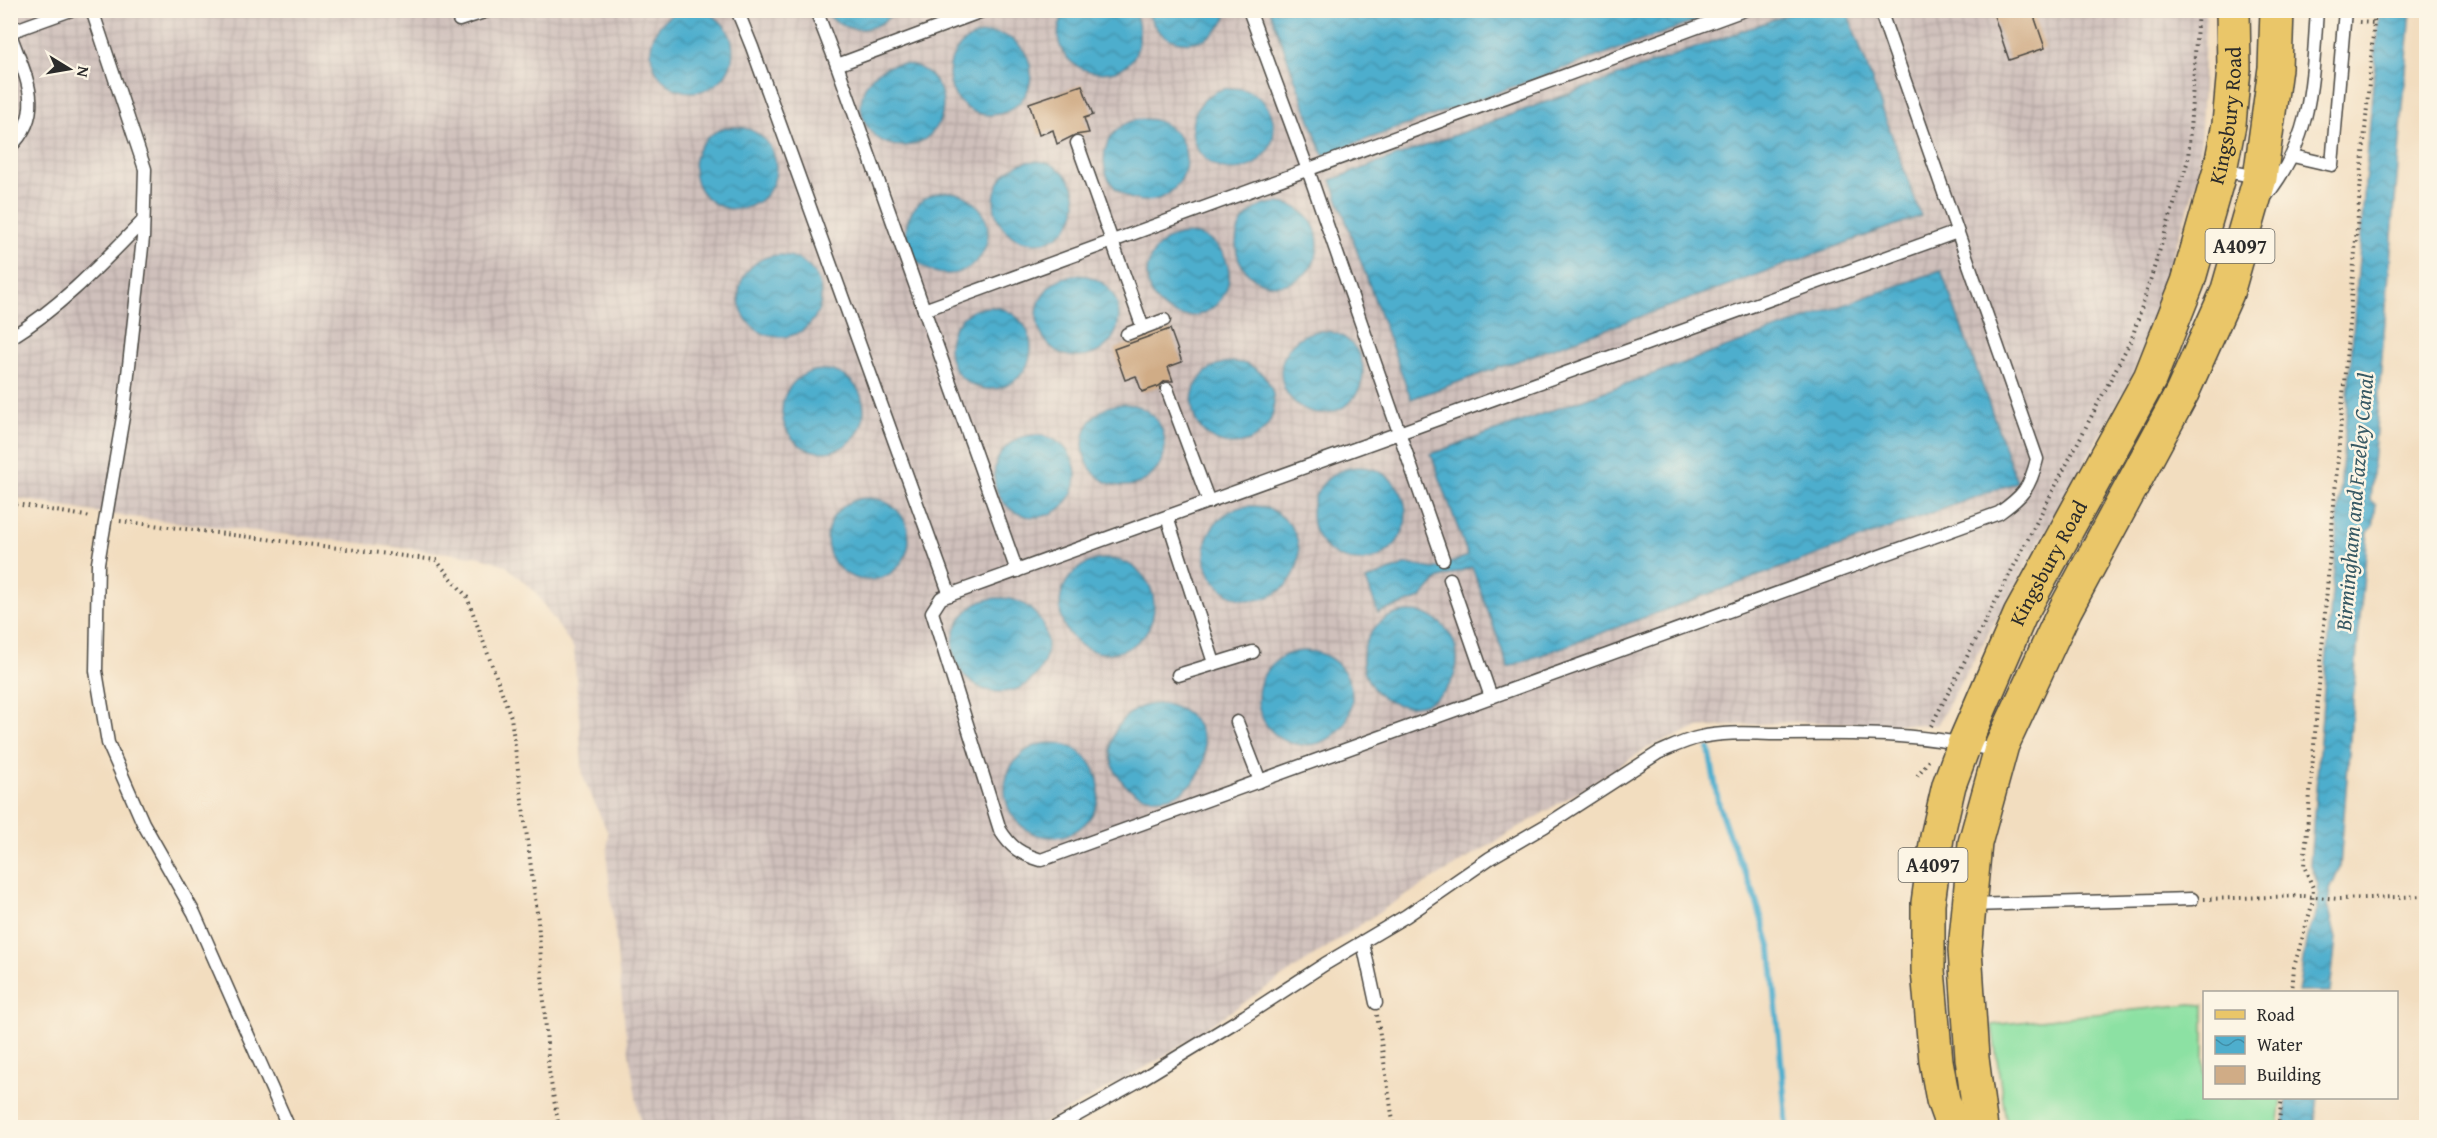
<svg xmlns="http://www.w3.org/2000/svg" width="2437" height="1138" font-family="'Gentium Book Plus',serif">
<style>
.industrial{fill:url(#industrial-grid)}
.grass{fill:#8ce1a3;stroke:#5c8667;stroke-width:1.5}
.water{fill:url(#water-waves);stroke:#3c6c7c;stroke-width:1.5}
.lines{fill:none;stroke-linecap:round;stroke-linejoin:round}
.stream{stroke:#4eaecd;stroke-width:6}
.building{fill:#d0ac86}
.service-casing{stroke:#494641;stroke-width:15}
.primary-casing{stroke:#494641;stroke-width:36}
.path{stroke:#494641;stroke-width:4;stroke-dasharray:1.5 4.5;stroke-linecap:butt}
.service{stroke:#fff;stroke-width:12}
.primary{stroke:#eac669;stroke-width:33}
.path-bridge{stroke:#494641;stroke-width:4;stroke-dasharray:1.5 4.5;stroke-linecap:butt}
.labels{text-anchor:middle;stroke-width:5;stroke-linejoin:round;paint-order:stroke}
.shield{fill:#fcf5e5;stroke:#6a6863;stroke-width:1.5}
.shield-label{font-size:20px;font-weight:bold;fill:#2b2b2b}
.street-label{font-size:21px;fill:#2b2b2b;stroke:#fcf5e5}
.water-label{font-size:22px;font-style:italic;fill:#375964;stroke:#fcf5e5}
</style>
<defs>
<pattern id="industrial-grid" width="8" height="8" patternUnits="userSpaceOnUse" patternTransform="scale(1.5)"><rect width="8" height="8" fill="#cfc0bb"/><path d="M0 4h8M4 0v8" fill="none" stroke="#b2a5a1"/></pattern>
<pattern id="water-waves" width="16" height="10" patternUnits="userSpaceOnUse" patternTransform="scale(1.5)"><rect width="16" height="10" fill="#4eaecd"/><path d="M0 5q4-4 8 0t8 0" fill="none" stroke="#418ea7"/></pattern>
</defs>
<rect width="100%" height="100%" fill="#fcf5e5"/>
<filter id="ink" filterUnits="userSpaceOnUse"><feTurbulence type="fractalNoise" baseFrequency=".0167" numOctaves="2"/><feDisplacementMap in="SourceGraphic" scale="12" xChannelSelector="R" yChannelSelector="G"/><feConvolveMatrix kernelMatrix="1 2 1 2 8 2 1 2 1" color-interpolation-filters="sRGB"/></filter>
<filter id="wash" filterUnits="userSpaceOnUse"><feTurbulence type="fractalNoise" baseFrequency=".008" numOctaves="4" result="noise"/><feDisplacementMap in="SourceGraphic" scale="24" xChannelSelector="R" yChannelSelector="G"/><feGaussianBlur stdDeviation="1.35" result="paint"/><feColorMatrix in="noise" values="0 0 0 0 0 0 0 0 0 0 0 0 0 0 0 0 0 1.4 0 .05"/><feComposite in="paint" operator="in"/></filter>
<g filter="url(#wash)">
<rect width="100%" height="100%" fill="#f2ddbf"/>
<polygon class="industrial" points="10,11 2206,11 2199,175 2133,376 1937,725 1795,722 1739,725 1698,728 1651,746 1586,787 1387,907 1157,1061 1037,1127 641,1128 625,1027 607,861 608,833 583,777 574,649 535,592 505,565 482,557 105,514 11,497"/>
<polygon class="grass" points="2190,1004 2204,1005 2204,1098 2282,1098 2278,1127 2007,1127 1992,1025"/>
<g class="water">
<circle cx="692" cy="51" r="41"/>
<path d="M1066 10 1135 11C1165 105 1025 81 1066 10Z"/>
<path d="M825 11H894C877 35 842 35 825 11Z"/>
<path d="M1148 11V10L1228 11C1217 52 1158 54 1148 11Z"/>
<polygon points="1270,11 1270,10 1724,11 1323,155"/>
<polygon points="1797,11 1847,11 1921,216 1411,399 1331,180"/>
<polygon points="2379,11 2411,11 2370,500 2376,505 2373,527 2368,532 2357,649 2340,867 2330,890 2328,905 2336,938 2330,992 2298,992 2307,936 2318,909 2318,885 2310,863"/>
<circle cx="990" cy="74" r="41"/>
<circle cx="902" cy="105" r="41"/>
<circle cx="1233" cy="129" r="41"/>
<circle cx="1145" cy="160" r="41"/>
<circle cx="735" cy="168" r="41"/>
<circle cx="1035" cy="202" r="41"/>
<circle cx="947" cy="233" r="41"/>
<circle cx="1277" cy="244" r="41"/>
<circle cx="1188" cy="275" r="41"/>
<circle cx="780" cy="296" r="41"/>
<polygon points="1941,270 2017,482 1508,667 1472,567 1438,579 1421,598 1378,613 1366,580 1407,564 1434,569 1468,556 1431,454"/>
<circle cx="1078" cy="316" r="41"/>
<circle cx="990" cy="348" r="41"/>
<circle cx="1322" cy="372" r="41"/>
<circle cx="1233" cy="403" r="41"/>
<circle cx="823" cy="411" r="41"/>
<circle cx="1124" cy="445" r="41"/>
<circle cx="1035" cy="476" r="41"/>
<circle cx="1359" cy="514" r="47"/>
<circle cx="868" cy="539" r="41"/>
<circle cx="1252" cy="553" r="47"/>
<circle cx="1107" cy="606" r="47"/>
<circle cx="1000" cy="645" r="47"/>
<circle cx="1410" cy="659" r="47"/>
<circle cx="1305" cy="698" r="47"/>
<circle cx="1158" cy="751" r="47"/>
<circle cx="1052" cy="790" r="47"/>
<polygon points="2287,1098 2318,1098 2314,1127 2284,1127"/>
</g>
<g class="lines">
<polyline class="stream" points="1709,749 1719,806 1729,836 1753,891 1771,949 1787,1128"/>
</g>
<g id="blocks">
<g class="building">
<polygon points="1992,10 2032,10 2045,48 2009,60"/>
<polygon points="1082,85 1093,115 1084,118 1089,133 1075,135 1057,144 1053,130 1039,135 1029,103"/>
<polygon points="1170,329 1182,362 1168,367 1173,381 1165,381 1159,386 1142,392 1136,376 1125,380 1114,349"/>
</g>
</g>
</g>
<g filter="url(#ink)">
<use href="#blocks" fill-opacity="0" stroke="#494641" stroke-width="1.5"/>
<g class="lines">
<g class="service-casing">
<g id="service">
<polyline points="92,10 145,169 143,238 124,411 98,563 96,671 108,743 143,823 194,913 289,1128"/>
<polyline points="737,10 752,47 950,595"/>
<polyline points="816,10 837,65"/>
<polyline points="985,10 837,65 1017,571"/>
<polyline points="1249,10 1308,170 1443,559"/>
<path d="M1880 10 2037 459C2030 488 2023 496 1999 513L1041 860C1021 854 1011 848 1000 830L932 612 941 598 1957 232"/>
<polyline points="459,20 490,10"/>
<polyline points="10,32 71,10"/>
<path d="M10 34C25 76 47 111 10 147"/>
<polyline points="1077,143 1143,328"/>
<polyline points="2293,156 2332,165 2345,10"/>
<polyline points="2220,170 2259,177"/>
<path d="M2266 196C2313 137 2312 82 2317 10"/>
<polyline points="924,310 1744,10"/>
<polyline points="1127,334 1164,320"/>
<path d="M10 338C61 307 102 263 143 221"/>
<polyline points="1167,389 1209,502"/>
<polyline points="1167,517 1214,663"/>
<polyline points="1450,579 1491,697"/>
<polyline points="1178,675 1253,652"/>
<polyline points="1237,722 1260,781"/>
<polyline points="1970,905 2192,899"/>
<polyline points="1363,943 1376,1003"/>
<path d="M1054 1128 1140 1080 1245 1016 1325 964 1406 916 1490 858 1545 826 1658 753C1672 747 1686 740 1701 737 1727 731 1758 734 1784 734 1858 733 1929 733 2000 752"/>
</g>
</g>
<g class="primary-casing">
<g id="primary">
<path id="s1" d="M1953 1128 1943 1100 1936 1061 1928 970V903L1937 837 1949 785 1965 742 2020 615 2150 378 2188 282 2220 170 2229 124 2234 69 2233 10"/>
<polyline points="1981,1128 1972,1058 1965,950 1975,843 2002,745 2065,610 2182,393 2227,293 2260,178 2275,68 2277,10"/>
</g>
</g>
<g class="path">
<polyline points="2359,22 2374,23"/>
<polyline points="10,503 91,517"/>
<polyline points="120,521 436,560 467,597 511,717 538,920 549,1071 559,1128"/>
<polyline points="1931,726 2132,338 2188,160 2198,10"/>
<polyline points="1917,776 1929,760"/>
<polyline points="2204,899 2304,896"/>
<polyline points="2339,899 2426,896"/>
<polyline points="2292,992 2294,967 2312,905 2313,888 2304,866 2375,10"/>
<polyline points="1377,1015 1394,1128"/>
<polyline points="2278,1128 2282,1098"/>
</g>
<use href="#service" class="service"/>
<use href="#primary" class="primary"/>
<polyline class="path-bridge" points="2304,896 2339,899"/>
</g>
</g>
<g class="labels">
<g class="shield">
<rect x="2205.5" y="229" width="69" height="34" rx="4.5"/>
<rect x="1898.5" y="848" width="69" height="34" rx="4.5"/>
</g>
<g class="shield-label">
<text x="2240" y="253">A4097</text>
<text x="1933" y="872">A4097</text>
</g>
<g class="street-label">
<text dy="7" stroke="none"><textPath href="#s1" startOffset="1077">Kingsbury Road</textPath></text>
<text dy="7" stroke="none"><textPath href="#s1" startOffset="591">Kingsbury Road</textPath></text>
</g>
<g class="water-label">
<text transform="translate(2354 502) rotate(-85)" y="8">Birmingham and Fazeley Canal</text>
</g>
</g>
<rect width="2437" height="1138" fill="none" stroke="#fcf5e5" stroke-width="36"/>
<rect x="2203" y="991" width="195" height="108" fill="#fcf5e5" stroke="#a8a49b" stroke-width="1.5"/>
<rect x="2215" y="1010" width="30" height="9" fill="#eac669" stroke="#a8a49b" stroke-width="1.5"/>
<text x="2257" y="1021" font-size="18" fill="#2b2b2b">Road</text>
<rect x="2215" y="1036" width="30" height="18" fill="url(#water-waves)" stroke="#a8a49b" stroke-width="1.5"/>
<text x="2257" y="1051" font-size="18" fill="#2b2b2b">Water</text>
<rect x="2215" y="1066" width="30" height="18" fill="#d0ac86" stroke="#a8a49b" stroke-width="1.5"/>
<text x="2257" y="1081" font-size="18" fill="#2b2b2b">Building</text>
<g transform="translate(69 69) rotate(101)" stroke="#fcf5e5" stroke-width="4.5" paint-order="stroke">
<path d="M0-4.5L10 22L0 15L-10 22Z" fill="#2b2b2b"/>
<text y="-9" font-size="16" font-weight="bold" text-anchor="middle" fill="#2b2b2b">N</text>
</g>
</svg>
